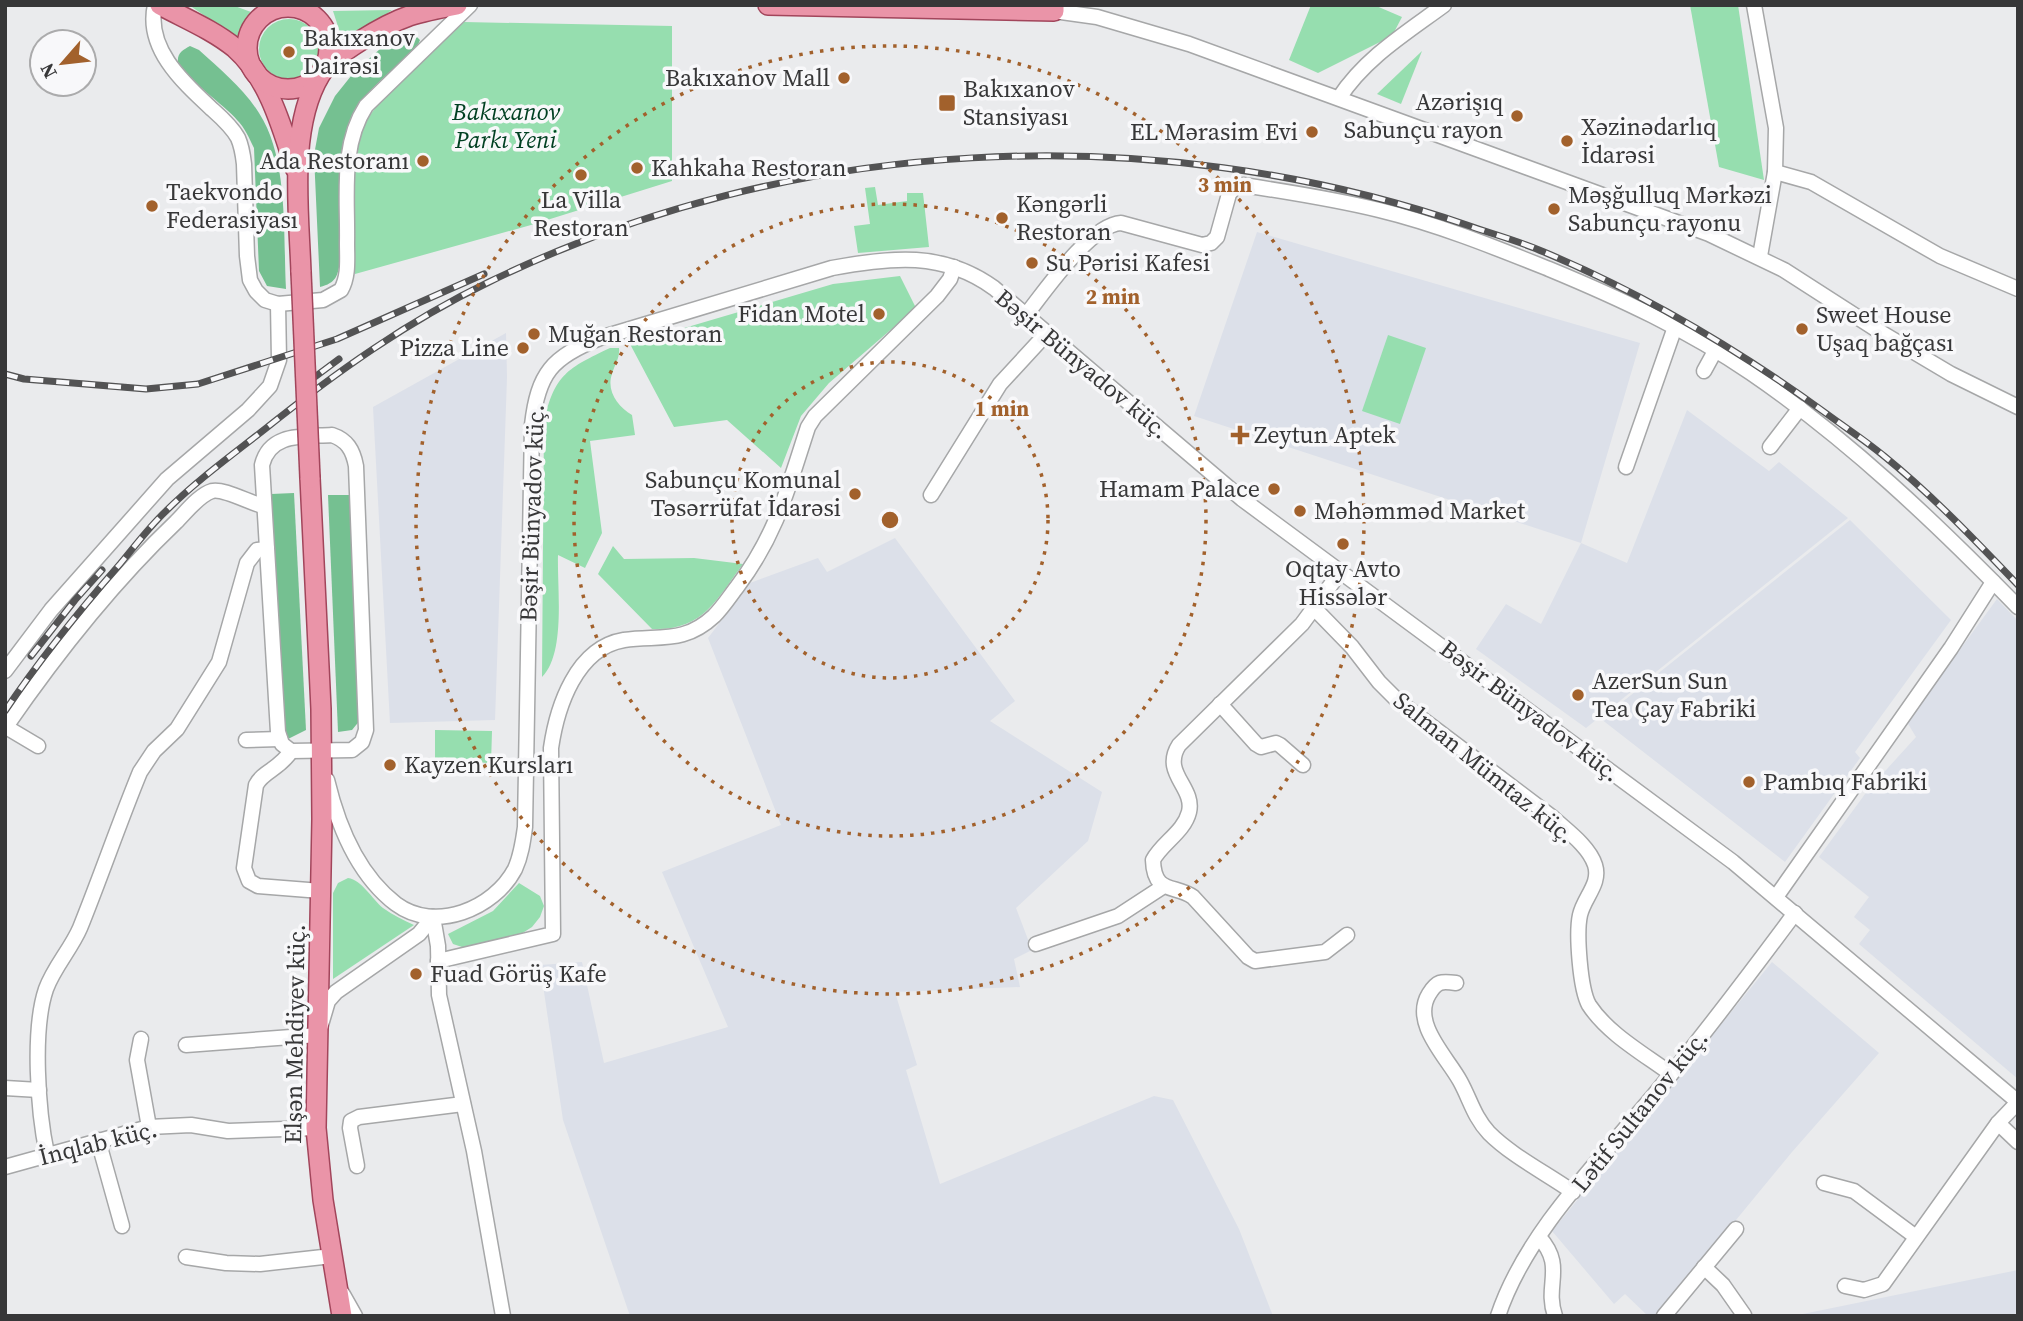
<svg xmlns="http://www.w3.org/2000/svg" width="2023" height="1321" font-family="'Source Serif 4',serif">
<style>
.built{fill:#dce0e9}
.green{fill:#96deaf}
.forest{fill:#75c091}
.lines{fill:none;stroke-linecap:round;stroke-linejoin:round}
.minor-casing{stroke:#a6a7a8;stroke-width:17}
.major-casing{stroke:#a2455b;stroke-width:22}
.minor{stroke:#fff;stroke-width:14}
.major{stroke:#ea94a8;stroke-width:19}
.rail-casing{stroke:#535354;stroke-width:7}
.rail{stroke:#f8f8fa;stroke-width:4.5;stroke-dasharray:13;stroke-linecap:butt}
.major-bridge-casing{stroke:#a2455b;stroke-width:22;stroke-linecap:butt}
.major-bridge{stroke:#ea94a8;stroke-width:19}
.ring{fill:none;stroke:#a2612c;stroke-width:3.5;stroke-dasharray:3.5 7}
.poi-dot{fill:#a2612c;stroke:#f8f8fa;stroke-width:2.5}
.labels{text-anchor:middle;stroke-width:7;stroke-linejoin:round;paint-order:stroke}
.poi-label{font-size:24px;fill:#373738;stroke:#f8f8fa;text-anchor:start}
.park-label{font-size:24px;font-style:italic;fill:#014022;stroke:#f8f8fa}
.street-label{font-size:24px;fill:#373738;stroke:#f8f8fa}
.centre{fill:#a2612c;stroke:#f8f8fa;stroke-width:3.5}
.ring-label{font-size:21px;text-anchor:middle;font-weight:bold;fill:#a2612c;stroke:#f8f8fa;stroke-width:7;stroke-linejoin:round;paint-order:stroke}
</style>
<rect width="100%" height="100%" fill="#eaebed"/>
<g class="built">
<polygon points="1257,232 1640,343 1581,543 1627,563 1687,410 1769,471 1779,462 1848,518 1586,728 1476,649 1506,604 1541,624 1581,543 1194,416"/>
<polygon points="506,333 507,377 495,720 390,723 373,407"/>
<polygon points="1850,520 1951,620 1855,752 1860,758 1785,862 1601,719"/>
<polygon points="895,538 1015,701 990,721 1102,792 1088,841 1016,908 1032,950 1014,959 1020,987 895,992 917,1065 906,1070 940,1184 1154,1096 1173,1100 1239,1229 1273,1316 630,1316 563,1120 540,965 582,962 604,1063 728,1027 662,872 781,825 708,638 750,583 818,558 827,572"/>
<polygon points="1997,599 2018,621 2018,1079 1859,944 1870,930 1854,917 1869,897 1819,857 1868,790 1916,737 1907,722"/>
<polygon points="1772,962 1879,1053 1792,1152 1657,1316 1648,1316 1625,1294 1614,1304 1552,1231"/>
<polygon points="2018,1270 2018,1316 1793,1316"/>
</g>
<g class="green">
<polygon points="189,5 232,5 251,12 237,38"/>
<polygon points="1311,5 1374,5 1402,17 1392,36 1318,73 1289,60"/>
<polygon points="1690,5 1738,5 1764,180 1719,167"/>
<polygon points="392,10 344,45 333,11"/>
<circle cx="289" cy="49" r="30"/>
<path d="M464 22 672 26V181L531 225 355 274C355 236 349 172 359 138 371 98 433 52 464 22Z"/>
<polygon points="1422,51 1401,104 1377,94"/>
<polygon points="875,187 878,205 907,201 907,193 923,193 929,247 858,253 854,226 870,224 865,188"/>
<polygon points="900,276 916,308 829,383 801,416 781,468 727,420 674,427 630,344 833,284"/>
<polygon points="1388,335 1426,348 1400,424 1362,411"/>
<path d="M610 348H619C620 358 615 364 612 374 606 391 618 407 632 415L635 435 590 441 602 533 585 568 558 555C557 588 566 653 542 677L544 421C555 374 568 368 610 348Z"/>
<path d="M613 546 624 559 694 558 743 564C716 600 703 631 652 629L598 574Z"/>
<polygon points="435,730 492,731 491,763 435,761"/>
<path d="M348 878C362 880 372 899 383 908 393 915 403 920 414 925L333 979V893L338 883Z"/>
<polygon points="519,883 540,896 544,906 540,917 532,927 521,934 465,948 453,944 448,934 493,911"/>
</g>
<g class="forest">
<path d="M415 35 420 40 416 49C397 67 363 92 352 115 333 156 341 216 340 261 338 276 336 283 320 287L314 155 319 128 335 96 355 71 380 49 406 36Z"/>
<path d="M190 46 199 50C220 69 244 89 259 113 289 159 283 235 286 289L267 286 259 271 254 148C249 138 245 128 237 120 227 107 181 75 178 62 177 53 183 50 190 46Z"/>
<polygon points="294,493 306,730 286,740 271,494"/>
<polygon points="328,495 350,495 361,719 352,730 338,732"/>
</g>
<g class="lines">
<g class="minor-casing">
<g id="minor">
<path d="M155 5C145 49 184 83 213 110 222 118 232 127 238 138 242 147 243 155 244 164L247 256 250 280 256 291 265 300 278 304 323 300 341 290C349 276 347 259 347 243 348 197 340 146 366 106L470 5"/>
<polyline points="1754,5 1776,128 1775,172 1760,256"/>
<polyline points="283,8 284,5"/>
<polyline points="1054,11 1097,17 1189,44 1709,234 1784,270 1882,333 1951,374 2018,407"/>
<path d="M1339 98C1365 58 1406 33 1444 5"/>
<polyline points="1775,172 1811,182 1940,256 2018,289"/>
<path d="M1026 315C1045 291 1090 225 1121 223L1202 245 1211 243 1217 237 1229 194 1234 188 1243 185C1289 192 1334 199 1379 210 1437 224 1494 247 1549 269 1619 298 1688 330 1751 373 1849 440 1936 523 2018 607"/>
<polyline points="1704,371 1715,351"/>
<path d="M332 435C347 440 353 450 356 466L366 730 362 742 352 750 291 751 282 744 278 732 262 465C270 432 304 437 332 435Z"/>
<polyline points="1770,447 1800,408"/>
<polyline points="1626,467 1675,327"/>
<polyline points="931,495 1000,384 1047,333"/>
<path d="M1341 571 1302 624 1179 745C1161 773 1195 787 1189 812 1184 832 1162 843 1153 860 1154 895 1175 884 1193 897L1248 957 1255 961 1325 952 1347 935"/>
<path d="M1315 609 1352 647 1379 682 1397 700 1552 817C1566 830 1589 846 1595 865 1601 884 1584 897 1580 915 1576 933 1580 989 1589 1005 1608 1034 1644 1054 1671 1074"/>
<polyline points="5,671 51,610 167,479 248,410 270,386 279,360 278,304"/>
<polyline points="1220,704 1256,744 1261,747 1276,743 1280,745 1303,765"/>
<polyline points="6,727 38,746"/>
<path d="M5 728C56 654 111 584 176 522 186 512 199 495 212 491 223 488 250 503 263 506"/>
<polyline points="246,740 280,739"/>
<path d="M291 751C280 769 263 771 256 785L244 868 249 881 258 886 321 891"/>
<path d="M327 780C338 826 358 875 396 904 435 933 494 909 515 869 521 856 523 842 525 827L532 425C538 373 552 357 600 338L832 268C891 257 943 251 994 288L1242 499 1733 862 2018 1102 1998 1123 1883 1284 1864 1290 1845 1286"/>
<polyline points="1776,897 1951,648 1993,582"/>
<polyline points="433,917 438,946 439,995 474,1151 503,1316"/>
<polyline points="1036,944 1118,916 1164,886"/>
<path d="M438 961 553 934 551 748C557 707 576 648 624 640 660 635 684 644 714 616 723 607 730 596 737 587 777 534 788 488 808 427L815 416 937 296 950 279 954 267"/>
<path d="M1456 983C1441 981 1437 981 1429 994 1411 1023 1447 1057 1460 1081 1470 1099 1474 1117 1489 1133 1512 1156 1546 1173 1573 1192"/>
<polyline points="141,1039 137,1060 149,1127"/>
<polyline points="186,1045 318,1035 328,1001 336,992 419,934 433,917"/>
<polyline points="5,1088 39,1090"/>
<polyline points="1998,1123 2018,1142"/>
<polyline points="98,1140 122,1226"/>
<path d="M47 1154C38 1112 32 1030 46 989 54 967 71 949 80 928 101 876 119 823 140 772L154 751 177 729 219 662 247 563 257 550 267 549"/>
<polyline points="357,1166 350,1128 351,1121 359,1117 463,1104"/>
<polyline points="5,1167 149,1127 191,1125 228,1131 316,1128"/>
<polyline points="1824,1183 1854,1191 1916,1237"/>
<path d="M1539 1237C1566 1267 1544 1284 1555 1316"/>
<polyline points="186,1257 226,1263 260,1264 332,1256"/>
<polyline points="1704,1267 1723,1285 1744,1315"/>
<polyline points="342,1293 355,1316"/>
<path d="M1498 1316C1525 1234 1599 1161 1654 1095 1703 1036 1749 975 1795 913"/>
<polyline points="1664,1316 1736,1229"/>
</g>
</g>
<g class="major-casing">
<g id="major">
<path d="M160 5C184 18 213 30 235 48 268 77 282 127 295 168"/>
<polyline points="768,5 1054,11 1054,5"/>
<circle cx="288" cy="48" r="41"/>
<path d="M301 272C299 212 288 128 320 75 333 54 386 24 409 16 425 11 441 8 457 5"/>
<polyline points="310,478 321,709 322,819 316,1128 323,1200 342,1316"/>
</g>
</g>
<use href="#minor" class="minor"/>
<use href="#major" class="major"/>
<g class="rail-casing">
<g id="rail">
<polyline points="5,374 24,379 146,389 198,384 337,339 484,274"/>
<polyline points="300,388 339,359"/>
<polyline points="31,656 75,600 102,570"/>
<path d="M5 711C40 659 79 611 120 564 135 546 149 527 166 511 196 481 232 455 265 429 335 373 408 321 489 282 790 135 1151 117 1467 225 1492 234 1519 241 1544 252 1644 294 1739 350 1827 414 1846 428 1866 441 1884 456 1932 495 1975 540 2018 585"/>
</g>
</g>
<use href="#rail" class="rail"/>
<g class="major-bridge-casing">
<polyline id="major-bridge" points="301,272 310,478"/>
</g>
<use href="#major-bridge" class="major-bridge"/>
</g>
<g class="ring">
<circle cx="890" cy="520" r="158"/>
<circle cx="890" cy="520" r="316"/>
<circle cx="890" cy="520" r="474"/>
</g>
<g class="poi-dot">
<circle cx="289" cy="52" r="7"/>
<circle cx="844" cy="78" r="7"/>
<rect x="938" y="94" width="18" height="18" rx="3.5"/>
<circle cx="1517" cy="116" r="7"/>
<circle cx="1312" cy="132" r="7"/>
<circle cx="1567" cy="141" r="7"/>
<circle cx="423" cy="161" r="7"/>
<circle cx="637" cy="168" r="7"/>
<circle cx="581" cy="175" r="7"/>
<circle cx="152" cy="206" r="7"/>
<circle cx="1554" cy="209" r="7"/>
<circle cx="1002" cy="218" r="7"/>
<circle cx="1032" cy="263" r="7"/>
<circle cx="879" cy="314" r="7"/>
<circle cx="1802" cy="329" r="7"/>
<circle cx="534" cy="334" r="7"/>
<circle cx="523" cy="348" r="7"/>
<path d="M1236.5 424.5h7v7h7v7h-7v7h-7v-7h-7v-7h7z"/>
<circle cx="1274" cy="489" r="7"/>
<circle cx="855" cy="494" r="7"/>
<circle cx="1300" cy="511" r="7"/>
<circle cx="1343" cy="544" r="7"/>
<circle cx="1578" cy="695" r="7"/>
<circle cx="390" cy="765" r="7"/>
<circle cx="1749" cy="782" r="7"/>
<circle cx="416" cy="974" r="7"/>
</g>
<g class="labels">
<g class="poi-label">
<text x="303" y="46">Bakıxanov<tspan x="303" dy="28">Dairəsi</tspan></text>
<text x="830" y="86" text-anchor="end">Bakıxanov Mall</text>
<text x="963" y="97">Bakıxanov<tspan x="963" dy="28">Stansiyası</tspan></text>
<text x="1503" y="110" text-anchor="end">Azərişıq<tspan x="1503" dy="28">Sabunçu rayon</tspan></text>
<text x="1581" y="135">Xəzinədarlıq<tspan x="1581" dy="28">İdarəsi</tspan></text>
<text x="1298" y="140" text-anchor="end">EL Mərasim Evi</text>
<text x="409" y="169" text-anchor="end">Ada Restoranı</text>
<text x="651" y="176">Kahkaha Restoran</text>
<text x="166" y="200">Taekvondo<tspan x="166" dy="28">Federasiyası</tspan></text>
<text x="1568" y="203">Məşğulluq Mərkəzi<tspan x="1568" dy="28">Sabunçu rayonu</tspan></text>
<text x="581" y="208" text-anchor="middle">La Villa<tspan x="581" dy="28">Restoran</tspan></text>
<text x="1016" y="212">Kəngərli<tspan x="1016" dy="28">Restoran</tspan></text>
<text x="1046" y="271">Su Pərisi Kafesi</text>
<text x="865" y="322" text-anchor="end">Fidan Motel</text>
<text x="1816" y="323">Sweet House<tspan x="1816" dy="28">Uşaq bağçası</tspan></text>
<text x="548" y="342">Muğan Restoran</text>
<text x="509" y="356" text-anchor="end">Pizza Line</text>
<text x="1254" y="443">Zeytun Aptek</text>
<text x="841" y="488" text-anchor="end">Sabunçu Komunal<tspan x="841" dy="28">Təsərrüfat İdarəsi</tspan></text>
<text x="1260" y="497" text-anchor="end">Hamam Palace</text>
<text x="1314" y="519">Məhəmməd Market</text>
<text x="1343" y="577" text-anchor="middle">Oqtay Avto<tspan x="1343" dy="28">Hissələr</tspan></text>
<text x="1592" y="689">AzerSun Sun<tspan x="1592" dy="28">Tea Çay Fabriki</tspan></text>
<text x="404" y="773">Kayzen Kursları</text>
<text x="1763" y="790">Pambıq Fabriki</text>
<text x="430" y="982">Fuad Görüş Kafe</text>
</g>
<g class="park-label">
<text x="506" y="120">Bakıxanov<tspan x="506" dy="28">Parkı Yeni</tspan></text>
</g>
<g class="street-label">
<text transform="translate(1082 364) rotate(40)" y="8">Bəşir Bünyadov küç.</text>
<text transform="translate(532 513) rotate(-88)" y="8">Bəşir Bünyadov küç.</text>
<text transform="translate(1530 711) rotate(37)" y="8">Bəşir Bünyadov küç.</text>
<text transform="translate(1484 768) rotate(39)" y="8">Salman Mümtaz küç.</text>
<text transform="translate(295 1034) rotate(-89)" y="8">Elşən Mehdiyev küç.</text>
<text transform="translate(1640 1111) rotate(-51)" y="8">Lətif Sultanov küç.</text>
<text transform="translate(98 1143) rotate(-14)" y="8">İnqlab küç.</text>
</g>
</g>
<circle cx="890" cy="520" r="10" class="centre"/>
<g class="ring-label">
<text x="1225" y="192">3 min</text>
<text x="1113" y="304">2 min</text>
<text x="1002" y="416">1 min</text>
</g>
<rect width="2023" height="1321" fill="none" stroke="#373738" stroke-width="14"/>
<g transform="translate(63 63) rotate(242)"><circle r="33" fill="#f8f8fa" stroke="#ababac" stroke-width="2"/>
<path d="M0-5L12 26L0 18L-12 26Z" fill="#a2612c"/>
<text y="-10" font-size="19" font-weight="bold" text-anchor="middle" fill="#373738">N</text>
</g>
</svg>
